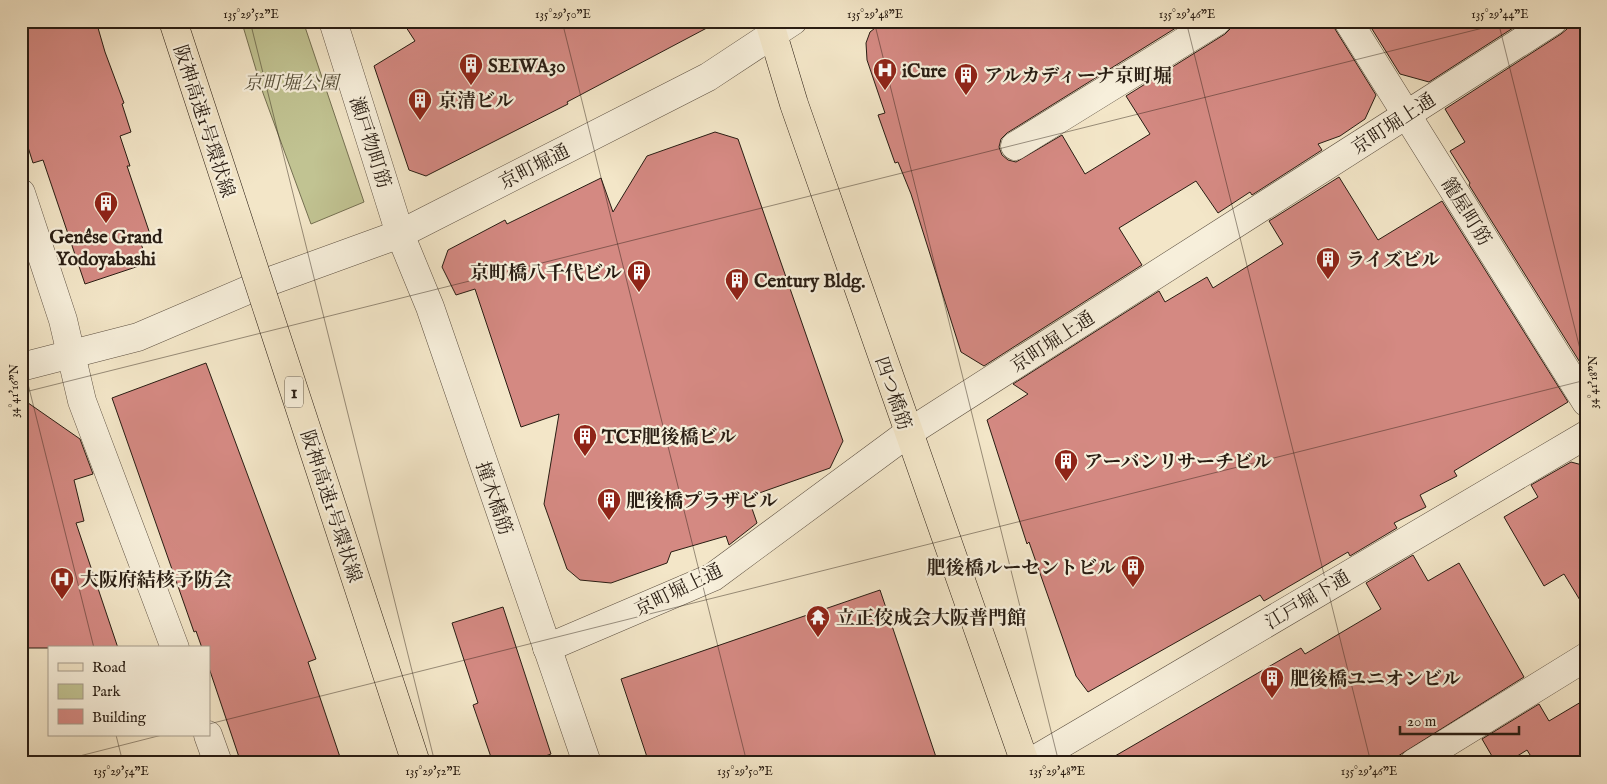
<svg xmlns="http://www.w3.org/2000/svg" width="1607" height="784" font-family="'IM FELL English','Noto Serif JP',serif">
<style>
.green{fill:#c1c392;stroke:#757052}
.building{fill:#d48982;stroke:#291d13}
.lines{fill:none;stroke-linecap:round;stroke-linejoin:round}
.minor-casing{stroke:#5c4f40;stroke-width:29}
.major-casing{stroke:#291d13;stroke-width:29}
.minor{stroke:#f7efdb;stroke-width:28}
.major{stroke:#f3e6c8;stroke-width:28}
.highway-bridge-casing{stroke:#291d13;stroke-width:29;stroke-linecap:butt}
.highway-bridge{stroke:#f3e6c8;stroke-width:28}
.ticks{fill:none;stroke:#291d13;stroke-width:1;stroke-opacity:0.45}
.labels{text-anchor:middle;stroke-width:4.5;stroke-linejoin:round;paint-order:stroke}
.shield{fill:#f7efdb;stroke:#675c4f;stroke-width:1}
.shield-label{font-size:18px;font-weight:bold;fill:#291d13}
.poi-label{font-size:19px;font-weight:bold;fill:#291d13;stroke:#f7efdb;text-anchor:start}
.park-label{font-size:19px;font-style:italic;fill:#574f39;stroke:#f7efdb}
.street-label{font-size:19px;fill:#291d13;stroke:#f7efdb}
.neatline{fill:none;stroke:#291d13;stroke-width:2}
.ticks-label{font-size:12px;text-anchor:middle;fill:#291d13}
</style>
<rect width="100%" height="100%" fill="#f3e6c8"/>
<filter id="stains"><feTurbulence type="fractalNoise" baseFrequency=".004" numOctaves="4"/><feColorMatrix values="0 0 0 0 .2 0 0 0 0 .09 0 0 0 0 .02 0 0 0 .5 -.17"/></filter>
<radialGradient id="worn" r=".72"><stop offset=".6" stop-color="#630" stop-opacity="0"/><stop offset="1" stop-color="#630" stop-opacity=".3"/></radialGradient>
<polygon class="green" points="246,21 303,21 364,202 311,224 263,93 242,23"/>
<g class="building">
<polygon points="21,21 96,21 105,52 124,103 122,104 131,132 120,136 130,166 127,166 151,237 140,241 148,263 85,284 43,160 33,163 21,125"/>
<polygon points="402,21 720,21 567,102 568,104 426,176 409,170 374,66 415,41"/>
<polygon points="884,21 1187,21 1007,133 1001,139 999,147 1002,155 1008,160 1016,162 1062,135 1085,174 1150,134 1126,96 1225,34 1230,29 1233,21 1332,21 1335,29 1376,95 1365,119 1340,136 1318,144 1322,150 1252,195 1250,192 1218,213 1196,181 1119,228 1142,265 984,366 961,352 911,194 898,162 895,163 878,115 885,113 867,60 866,43 870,32"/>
<polygon points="1367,21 1524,21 1429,82 1400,74"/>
<polygon points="1568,21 1586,21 1586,372 1469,185 1470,183 1450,151 1465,142 1445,109 1561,34 1567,29"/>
<polygon points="715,132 738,139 843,441 830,468 748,497 757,523 729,545 726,536 671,552 667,563 611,583 580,580 567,569 544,504 559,414 521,427 475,289 456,295 442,267 448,250 505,220 507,224 601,178 613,212 647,156"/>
<polygon points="1339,177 1378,240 1442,201 1568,402 1454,471 1457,476 1420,495 1426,507 1394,523 1397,528 1350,556 1348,552 1264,601 1260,595 1088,692 1076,676 1029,542 1027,544 987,420 1028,394 1013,384 1159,291 1165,302 1207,277 1213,288 1283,244 1269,221"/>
<polygon points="206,363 316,659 308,662 342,763 241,763 209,668 209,648 202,648 196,631 194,632 112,398"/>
<polygon points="21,398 80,439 93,474 74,480 84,521 76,523 118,648 21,648"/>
<polygon points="1571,462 1586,466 1586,610 1564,574 1544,586 1504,517 1538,497 1531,485"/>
<polygon points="1413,555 1428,581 1459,563 1524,677 1387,763 1103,763 1301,648 1305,654 1381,609 1366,583"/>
<polygon points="880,590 938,763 649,763 621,679"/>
<polygon points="503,607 551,754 526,763 493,763 473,705 478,703 452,623"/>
<polygon points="1586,699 1586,763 1535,763 1527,750 1506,763 1496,763 1482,739 1539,704 1549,721"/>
</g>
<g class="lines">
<g class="minor-casing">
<g id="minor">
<polyline points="333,21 400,234 430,307 587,763"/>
<polyline points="1348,21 1586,402"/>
<polyline points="1015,146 1217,21"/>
<polyline points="21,193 63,320 82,401 175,648"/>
<polyline points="21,367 138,337 262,284 400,234 708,77 793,21"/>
<polyline points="547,648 713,577 908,433 1553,21"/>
<polyline points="208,735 218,763"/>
<polyline points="1029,763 1586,435"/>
<polyline points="1414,763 1586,657"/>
</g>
</g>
<g class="major-casing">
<polyline id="major" points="769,21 794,104 1025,763"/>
</g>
<use href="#minor" class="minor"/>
<use href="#major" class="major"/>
<g class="highway-bridge-casing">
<polyline id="highway-bridge" points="173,21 416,763"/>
</g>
<use href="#highway-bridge" class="highway-bridge"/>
</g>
<path class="ticks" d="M250 21 435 763M562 21 747 763M874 21 1059 763M1186 21 1371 763M1498 21 1586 373M21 356 94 648M21 393 1511 21M209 724 1586 380M116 735 123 763M52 763 162 735M1567 763 1586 758"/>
<defs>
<g id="building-pin" transform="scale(1.25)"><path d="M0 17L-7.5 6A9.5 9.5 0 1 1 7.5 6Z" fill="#8f2418" stroke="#f7efdb"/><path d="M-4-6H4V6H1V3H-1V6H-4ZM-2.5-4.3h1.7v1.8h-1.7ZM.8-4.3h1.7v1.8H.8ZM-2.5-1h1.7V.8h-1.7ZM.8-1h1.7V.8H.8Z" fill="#fff"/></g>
<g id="hospital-pin" transform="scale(1.25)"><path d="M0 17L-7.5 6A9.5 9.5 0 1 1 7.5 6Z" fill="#8f2418" stroke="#f7efdb"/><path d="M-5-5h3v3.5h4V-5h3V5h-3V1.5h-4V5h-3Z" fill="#fff"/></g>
<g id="temple-pin" transform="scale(1.25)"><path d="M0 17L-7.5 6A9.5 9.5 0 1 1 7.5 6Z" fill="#8f2418" stroke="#f7efdb"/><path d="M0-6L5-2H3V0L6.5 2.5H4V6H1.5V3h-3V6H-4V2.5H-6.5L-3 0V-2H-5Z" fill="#fff"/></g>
</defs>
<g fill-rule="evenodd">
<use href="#building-pin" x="471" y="65"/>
<use href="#hospital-pin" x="885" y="70"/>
<use href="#building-pin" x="966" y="75"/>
<use href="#building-pin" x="420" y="100"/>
<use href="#building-pin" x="106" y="203"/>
<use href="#building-pin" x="1328" y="259"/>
<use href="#building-pin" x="639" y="272"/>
<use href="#building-pin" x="737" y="280"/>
<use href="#building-pin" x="585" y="436"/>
<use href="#building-pin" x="1066" y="461"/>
<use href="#building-pin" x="609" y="500"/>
<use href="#building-pin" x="1133" y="567"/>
<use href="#hospital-pin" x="62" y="579"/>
<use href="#temple-pin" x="818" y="617"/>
<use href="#building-pin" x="1272" y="678"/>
</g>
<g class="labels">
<rect class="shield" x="285" y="376.5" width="18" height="31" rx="4"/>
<g class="shield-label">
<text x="294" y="398">1</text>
</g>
<g class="poi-label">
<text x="488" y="72">SEIWA30</text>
<text x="902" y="77">iCure</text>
<text x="984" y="82">アルカディーナ京町堀</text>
<text x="438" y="107">京清ビル</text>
<text x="106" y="243" text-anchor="middle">Genêse Grand<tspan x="106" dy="22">Yodoyabashi</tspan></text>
<text x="1346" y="266">ライズビル</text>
<text x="622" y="279" text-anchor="end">京町橋八千代ビル</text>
<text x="754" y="287">Century Bldg.</text>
<text x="602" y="443">TCF肥後橋ビル</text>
<text x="1084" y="468">アーバンリサーチビル</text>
<text x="626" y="507">肥後橋プラザビル</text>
<text x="1116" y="574" text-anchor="end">肥後橋ルーセントビル</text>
<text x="80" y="586">大阪府結核予防会</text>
<text x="836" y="624">立正佼成会大阪普門館</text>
<text x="1290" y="685">肥後橋ユニオンビル</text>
</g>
<g class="park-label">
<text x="291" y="89">京町堀公園</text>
</g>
<g class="street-label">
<text transform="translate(205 121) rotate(72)" y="7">阪神高速1号環状線</text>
<text transform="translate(1393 123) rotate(-33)" y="7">京町堀上通</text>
<text transform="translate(371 142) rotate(72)" y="7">瀬戸物町筋</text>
<text transform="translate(534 166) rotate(-27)" y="7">京町堀通</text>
<text transform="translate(1467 211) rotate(58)" y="7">籠屋町筋</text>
<text transform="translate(1052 341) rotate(-33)" y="7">京町堀上通</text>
<text transform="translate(894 393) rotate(71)" y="7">四つ橋筋</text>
<text transform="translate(495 498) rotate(71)" y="7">撞木橋筋</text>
<text transform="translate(332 506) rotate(72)" y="7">阪神高速1号環状線</text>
<text transform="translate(678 589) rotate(-26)" y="7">京町堀上通</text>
<text transform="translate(1307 599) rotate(-31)" y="7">江戸堀下通</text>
</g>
</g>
<rect width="1607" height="784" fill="none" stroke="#f3e6c8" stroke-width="55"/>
<rect x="48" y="646" width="162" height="90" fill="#f7efdb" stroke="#a59b8b"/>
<rect x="58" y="663" width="25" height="8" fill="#f3e6c8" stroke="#a59b8b"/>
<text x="92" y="672" font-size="15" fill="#291d13">Road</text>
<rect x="58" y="684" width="25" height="15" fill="#c1c392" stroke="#a59b8b"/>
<text x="92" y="696" font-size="15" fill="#291d13">Park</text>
<rect x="58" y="709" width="25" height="15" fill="#d48982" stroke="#a59b8b"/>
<text x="92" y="722" font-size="15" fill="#291d13">Building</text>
<path d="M1400 726v8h119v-8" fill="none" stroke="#291d13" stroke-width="2.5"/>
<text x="1407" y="726" font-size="15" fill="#291d13" stroke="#f7efdb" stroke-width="4" paint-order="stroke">20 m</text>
<rect x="28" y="28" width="1552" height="728" class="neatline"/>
<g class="ticks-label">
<text x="251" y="18">135°29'52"E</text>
<text x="563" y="18">135°29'50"E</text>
<text x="875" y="18">135°29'48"E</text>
<text x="1187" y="18">135°29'46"E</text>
<text x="1500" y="18">135°29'44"E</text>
<text transform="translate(1593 382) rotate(-90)" y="4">34°41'18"N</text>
<text transform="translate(14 391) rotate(-90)" y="4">34°41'16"N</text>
<text x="121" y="775">135°29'54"E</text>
<text x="433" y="775">135°29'52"E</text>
<text x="745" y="775">135°29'50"E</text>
<text x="1057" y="775">135°29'48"E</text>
<text x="1369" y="775">135°29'46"E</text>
</g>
<rect width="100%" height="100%" filter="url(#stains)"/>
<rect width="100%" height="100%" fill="url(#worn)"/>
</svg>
